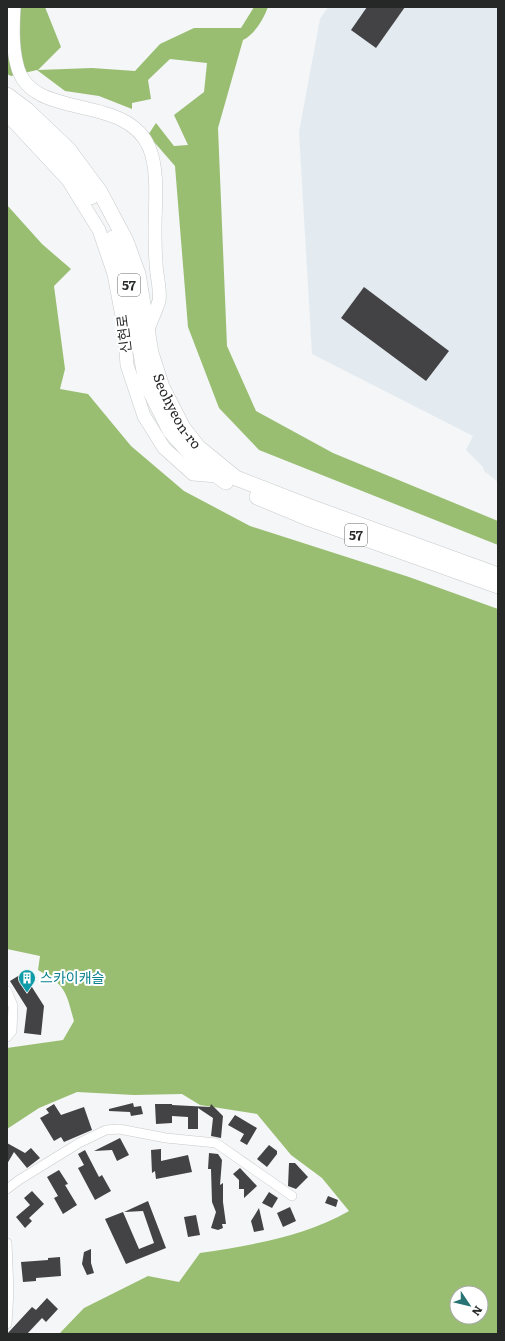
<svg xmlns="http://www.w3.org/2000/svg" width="505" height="1341" font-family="Literata,'Noto Sans KR',serif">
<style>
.built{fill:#e3ebf1}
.forest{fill:#99be72;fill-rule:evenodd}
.building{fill:#434244}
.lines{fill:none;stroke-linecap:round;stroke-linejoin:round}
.minor-casing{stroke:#c8cacb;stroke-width:10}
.secondary-casing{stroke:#c8cacb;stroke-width:14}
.primary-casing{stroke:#c8cacb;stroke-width:16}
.minor{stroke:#fff;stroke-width:9}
.secondary{stroke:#fff;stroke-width:13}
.primary{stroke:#fff;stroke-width:15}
.labels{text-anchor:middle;stroke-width:4;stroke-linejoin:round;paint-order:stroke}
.shield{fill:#fff;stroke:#676868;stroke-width:1}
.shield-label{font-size:13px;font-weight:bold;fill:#262727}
.street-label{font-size:14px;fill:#262727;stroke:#fff}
.culture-label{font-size:14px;fill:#0d838f;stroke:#fff;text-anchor:start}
</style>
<rect width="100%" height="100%" fill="#f4f6f7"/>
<polygon class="built" points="328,7 498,7 498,482 484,471 483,467 466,450 473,436 312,354 299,132 320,19"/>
<g class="forest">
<path d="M7 7H45L61 47 38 70 92 68 135 71 160 44 194 28H241L254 7H268C263 20 255 34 243 40L218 128 227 346 256 411 333 453 498 521V545L259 450 219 408 188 327 175 166 148 135 156 123 174 146 188 145 174 115 204 92 207 63 170 59 148 80 151 99 132 103V109L99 96 65 91 37 70 11 76 7 74Z"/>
<path d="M7 205 42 244 71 269 54 286 65 369 60 389 88 394 131 446 184 491 250 526 409 577 498 609V1334H59L84 1308 148 1276 179 1282 200 1253C251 1245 304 1237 349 1211L322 1178 291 1155 257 1114 200 1105 182 1094 134 1095 77 1092 39 1108 7 1129V1048L63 1040 74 1021C66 992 66 985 38 970L40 956 7 949ZM457 1293H481V1317H457Z"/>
</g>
<g class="building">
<polygon points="367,7 405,7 376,48 351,30"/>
<polygon points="364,287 449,351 426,381 341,318"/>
<polygon points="23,973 44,1006 41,1035 24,1033 27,1008 10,981"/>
<polygon points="133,1103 134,1107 141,1106 143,1114 131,1116 130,1112 109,1111 109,1109"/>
<polygon points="54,1104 61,1115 84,1107 92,1130 64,1142 61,1137 54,1141 40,1118 49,1113 46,1109"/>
<polygon points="155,1104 172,1104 172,1105 210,1107 211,1104 223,1116 221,1138 211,1136 213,1118 198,1108 198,1129 188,1129 188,1117 172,1116 172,1123 156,1124"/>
<polygon points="235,1115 257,1128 247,1145 240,1141 244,1134 228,1125"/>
<polygon points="120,1138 129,1155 117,1161 112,1150 94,1151"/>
<polygon points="7,1143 25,1153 31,1148 40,1158 27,1168 14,1152 7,1164"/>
<polygon points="269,1145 277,1151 277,1154 267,1167 257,1159"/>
<polygon points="161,1149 161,1161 188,1155 192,1172 156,1179 155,1171 152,1173 151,1150"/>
<polygon points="85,1150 99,1177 102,1175 111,1191 95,1200 78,1168 84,1165 78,1154"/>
<polygon points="209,1153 218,1154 222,1160 220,1185 223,1183 223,1202 226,1224 222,1224 223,1228 218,1230 211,1228 216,1212 212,1202 211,1169 208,1169"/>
<polygon points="289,1163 295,1163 308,1177 296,1189 288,1186"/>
<polygon points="240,1168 257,1186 244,1198 244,1189 239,1189 239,1180 233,1174"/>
<polygon points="59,1170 68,1184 65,1185 77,1205 63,1214 54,1198 58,1196 47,1177"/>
<polygon points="32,1191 44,1204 29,1218 32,1221 25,1228 16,1217 30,1205 24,1198"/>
<polygon points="269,1192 278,1198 272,1208 262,1203"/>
<polygon points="328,1196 338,1200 336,1207 325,1203"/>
<polygon points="148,1201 166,1248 126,1264 105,1219 123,1212 139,1249 154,1243 143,1211 124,1212"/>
<polygon points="290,1207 296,1221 283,1227 277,1213"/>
<polygon points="259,1208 264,1230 254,1232 251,1221"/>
<polygon points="196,1215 200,1235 188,1237 184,1217"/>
<polygon points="91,1249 91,1263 94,1273 87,1275 82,1264 84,1252"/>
<polygon points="60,1257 61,1276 36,1278 36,1281 23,1282 21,1262 48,1260 48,1258"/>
<polygon points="47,1298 58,1309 46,1322 42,1318 27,1334 7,1334 32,1307 36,1310"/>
</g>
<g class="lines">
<g class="minor-casing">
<g id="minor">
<polyline points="7,991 13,1006 12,1031 7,1037"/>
<polyline points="7,1189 19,1180 79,1143 106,1130 119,1129 166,1138 216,1143 292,1196"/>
<polyline points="7,1243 9,1291 7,1324"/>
</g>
</g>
<g class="secondary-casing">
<g id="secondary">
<path d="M14 7C13 26 12 46 17 65 30 122 125 92 149 147 159 171 155 203 155 229 155 240 155 251 156 262 156 274 161 290 159 301 156 311 151 320 148 330"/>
<polyline points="13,121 68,180 99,230 114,274 124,327 127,365 144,416 164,448 193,474 217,476"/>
</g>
</g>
<g class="primary-casing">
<g id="primary">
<path id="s1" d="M7 95 27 110 69 150 100 192 126 241 138 274 151 353 162 387 183 428 198 447 236 478 308 506 498 575"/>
<polyline points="7,110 23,122 52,149 91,197"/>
<polyline points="113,238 126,271 131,295 146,383 170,431 199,463 226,482"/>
<polyline points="257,497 310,519 498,586"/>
</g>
</g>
<use href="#minor" class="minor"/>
<use href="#secondary" class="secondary"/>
<use href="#primary" class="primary"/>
</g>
<defs>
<g id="building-pin" transform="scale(0.9)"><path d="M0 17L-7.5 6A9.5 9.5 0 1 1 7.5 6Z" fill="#0f9aa8" stroke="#fff"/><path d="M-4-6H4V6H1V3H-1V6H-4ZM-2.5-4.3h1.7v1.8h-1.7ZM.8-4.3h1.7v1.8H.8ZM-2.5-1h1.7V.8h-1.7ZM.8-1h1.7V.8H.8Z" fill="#fff"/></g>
</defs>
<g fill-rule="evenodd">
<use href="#building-pin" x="27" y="978"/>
</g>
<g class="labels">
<g class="shield">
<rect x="118" y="274" width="22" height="22" rx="3"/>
<rect x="345" y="524" width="22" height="22" rx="3"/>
</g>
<g class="shield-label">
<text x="129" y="290">57</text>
<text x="356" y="540">57</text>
</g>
<g class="street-label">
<text transform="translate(124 334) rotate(-97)" y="5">신현로</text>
<text dy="5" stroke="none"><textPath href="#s1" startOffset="370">Seohyeon-ro</textPath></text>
</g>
<g class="culture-label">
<text x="40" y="983">스카이캐슬</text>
</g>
</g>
<rect width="505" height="1341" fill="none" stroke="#262727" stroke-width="16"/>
<g transform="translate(469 1305) rotate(125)"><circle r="19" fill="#ffffff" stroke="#a8a9a9"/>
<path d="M0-3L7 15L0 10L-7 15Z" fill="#287373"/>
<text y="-6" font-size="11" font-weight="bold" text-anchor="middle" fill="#262727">N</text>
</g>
</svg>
